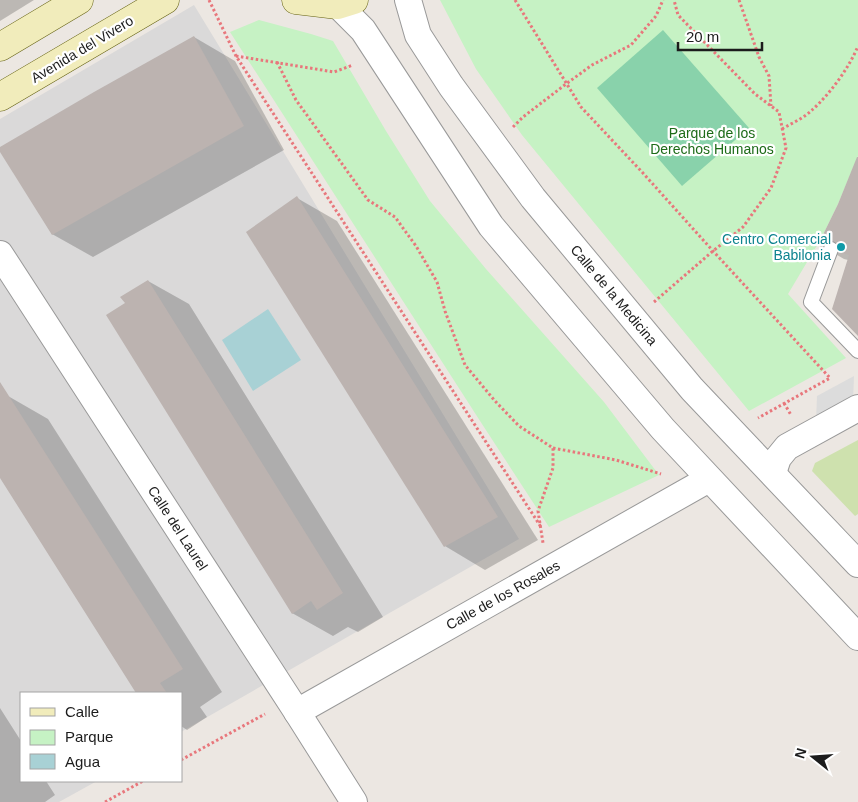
<svg xmlns="http://www.w3.org/2000/svg" width="858" height="802" font-family="Helvetica,sans-serif">
<style>
.residential{fill:#dad9d9}
.grass{fill:#cee1ae}
.park{fill:#c6f2c4}
.pitch{fill:#89d2ab}
.parking{fill:#dcdcdc}
.water{fill:#a8d1d5}
.shadow{fill:#0003}
.building{fill:#bcb3b0}
.lines{fill:none;stroke-linecap:round;stroke-linejoin:round}
.lane-casing{stroke:#999;stroke-width:16}
.street-casing{stroke:#999;stroke-width:28}
.secondary-casing{stroke:#646111;stroke-width:29}
.path{stroke:#e8777c;stroke-width:3;stroke-dasharray:2.5 2.5;stroke-linecap:butt}
.lane{stroke:#fff;stroke-width:14}
.street{stroke:#fff;stroke-width:26}
.secondary{stroke:#f1ecbb;stroke-width:28}
.culture-dot{fill:#0f9aa8;stroke:#fff;stroke-width:2}
.labels{text-anchor:middle;stroke-width:4.5;stroke-linejoin:round;paint-order:stroke}
.street-label{font-size:14px;fill:#1c1c1c;stroke:#fff}
.park-label{font-size:14px;fill:#1d6b18;stroke:#fff}
.culture-label{font-size:14px;fill:#0d838f;stroke:#fff;text-anchor:end}
</style>
<rect width="100%" height="100%" fill="#ece7e2"/>
<polygon class="residential" points="194,5 519,539 181,732 181,693 21,693 21,781 97,781 59,802 0,802 0,119"/>
<polygon class="grass" points="858,440 858,514 855,516 812,471 815,463"/>
<g class="park">
<polygon points="440,0 858,0 858,156 838,204 822,237 788,294 846,358 749,411 522,135 476,69"/>
<polygon points="259,20 311,34 333,41 386,131 430,201 486,269 604,402 659,475 549,527 482,424 230,32"/>
</g>
<polygon class="pitch" points="663,30 749,128 682,186 597,88"/>
<polygon class="parking" points="854,376 853,401 816,422 817,396"/>
<polygon class="water" points="268,309 301,360 253,391 222,340"/>
<g class="shadow">
<polygon points="0,0 34,0 0,21"/>
<polygon points="194,37 235,61 284,150 93,257 52,234 0,149"/>
<polygon points="858,159 858,334 848,260 844,259 820,245 839,205"/>
<polygon points="297,198 337,221 538,540 485,570 445,546"/>
<polygon points="148,281 189,304 383,617 358,632 348,627 333,636 292,613 126,304"/>
<polygon points="8,396 48,419 222,692 200,707 207,717 187,730 181,726 181,693 138,693 0,476 0,400"/>
<polygon points="0,708 21,741 21,781 46,781 55,795 45,802 0,802"/>
</g>
<g class="building">
<polygon points="194,36 244,126 52,235 0,152 0,147 94,92"/>
<polygon points="857,157 858,157 858,336 832,309 849,255 839,252 840,248 838,244 834,241 830,240 826,242 822,247 818,245 838,204"/>
<polygon points="297,196 498,517 444,547 246,232"/>
<polygon points="148,280 343,593 317,610 311,601 292,614 106,315 125,303 120,297"/>
<polygon points="0,382 183,669 160,683 167,693 136,693 0,478"/>
</g>
<g class="lines">
<g class="lane-casing">
<polyline id="lane" points="831,249 811,302 858,351"/>
</g>
<g class="street-casing">
<g id="street">
<polyline points="408,0 418,35 451,86 533,198 692,389 858,564"/>
<polyline points="338,5 363,30 491,226 663,429 858,637"/>
<polyline points="0,254 297,712 354,802"/>
<polyline points="773,473 778,458 787,447 858,408"/>
<polyline points="297,712 709,479"/>
</g>
</g>
<g class="secondary-casing">
<g id="secondary">
<polyline points="296,0 338,5 354,0"/>
<polyline points="0,47 79,0"/>
<polyline points="0,97 165,0"/>
</g>
</g>
<g class="path">
<polyline points="209,0 236,56 541,527"/>
<polyline points="515,0 581,107 642,172 713,251 830,378 758,418"/>
<polyline points="739,0 759,57 769,76 771,106"/>
<polyline points="236,56 334,72 353,65"/>
<polyline points="277,62 296,100 368,200 395,217 416,246 437,282 445,311 465,365 495,401 519,426 553,448 553,468 538,511 543,543"/>
<polyline points="513,127 523,117 566,84 592,65 631,45 656,16 663,0"/>
<path d="M782 129C792 123 804 118 812 110 830 94 849 68 858 46"/>
<polyline points="654,302 713,251 743,227 771,188 786,148 779,112 755,94 678,15 674,0"/>
<polyline points="784,403 791,415"/>
<polyline points="553,448 616,460 661,474"/>
<polyline points="181,760 265,714"/>
<polyline points="105,802 143,781"/>
</g>
<use href="#lane" class="lane"/>
<use href="#street" class="street"/>
<use href="#secondary" class="secondary"/>
</g>
<circle class="culture-dot" cx="841" cy="247" r="5"/>
<g class="labels">
<g class="street-label">
<text transform="translate(82 49) rotate(-31)" y="5">Avenida del Vivero</text>
<text transform="translate(614 295) rotate(50)" y="5">Calle de la Medicina</text>
<text transform="translate(178 528) rotate(57)" y="5">Calle del Laurel</text>
<text transform="translate(503 595) rotate(-29)" y="5">Calle de los Rosales</text>
</g>
<g class="park-label">
<text x="712" y="138">Parque de los<tspan x="712" dy="16">Derechos Humanos</tspan></text>
</g>
<g class="culture-label">
<text x="831" y="244">Centro Comercial<tspan x="831" dy="16">Babilonia</tspan></text>
</g>
</g>
<rect x="20" y="692" width="162" height="90" fill="#ffffff" stroke="#a4a4a4"/>
<rect x="30" y="708" width="25" height="8" fill="#f1ecbb" stroke="#a4a4a4"/>
<text x="65" y="717" font-size="15" fill="#1c1c1c">Calle</text>
<rect x="30" y="730" width="25" height="15" fill="#c6f2c4" stroke="#a4a4a4"/>
<text x="65" y="742" font-size="15" fill="#1c1c1c">Parque</text>
<rect x="30" y="754" width="25" height="15" fill="#a8d1d5" stroke="#a4a4a4"/>
<text x="65" y="767" font-size="15" fill="#1c1c1c">Agua</text>
<g transform="translate(813 757) rotate(287)" stroke="#ffffff" stroke-width="4" paint-order="stroke">
<path d="M0-4L9 19L0 12L-9 19Z" fill="#1c1c1c"/>
<text y="-8" font-size="14" font-weight="bold" text-anchor="middle" fill="#1c1c1c">N</text>
</g>
<path d="M678 42v8h84v-8" fill="none" stroke="#1c1c1c" stroke-width="2.5"/>
<text x="686" y="42" font-size="15" fill="#1c1c1c" stroke="#ffffff" stroke-width="4" paint-order="stroke">20 m</text>
</svg>
